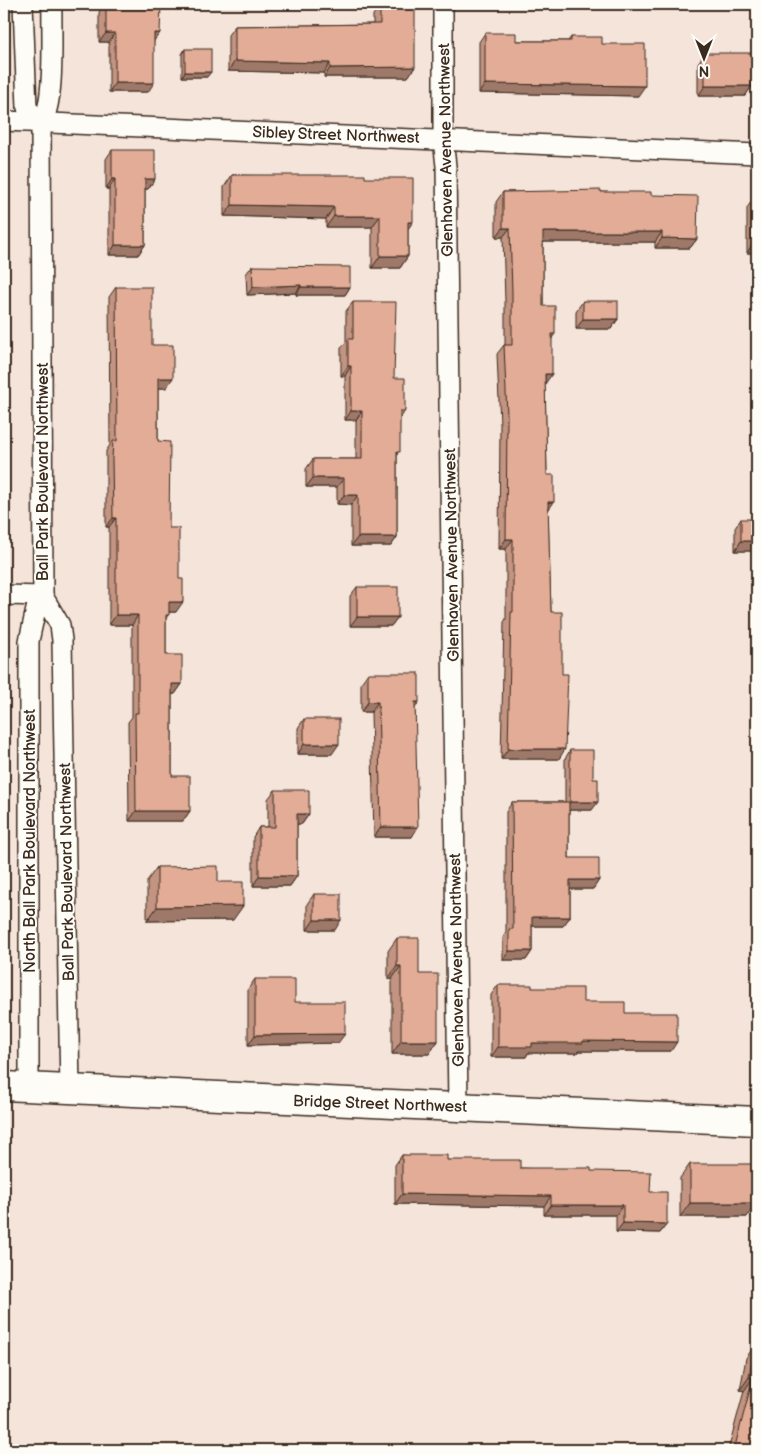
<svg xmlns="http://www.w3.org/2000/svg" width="761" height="1454" font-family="'Balsamiq Sans',sans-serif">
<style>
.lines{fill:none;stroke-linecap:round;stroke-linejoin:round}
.street-casing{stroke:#3b2a1e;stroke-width:22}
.secondary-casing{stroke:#3b2a1e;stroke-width:31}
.street{stroke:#fdfcf7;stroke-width:19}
.secondary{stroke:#fdfcf7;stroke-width:28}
.wall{fill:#c29481;stroke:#3b2a1e}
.shaded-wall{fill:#9e7869;stroke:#3b2a1e}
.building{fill:#e2ac96;stroke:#3b2a1e}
.labels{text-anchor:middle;stroke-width:4;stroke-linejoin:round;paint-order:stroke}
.street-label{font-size:16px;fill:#3b2a1e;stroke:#fdfcf7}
</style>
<rect width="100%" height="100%" fill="#f5e4da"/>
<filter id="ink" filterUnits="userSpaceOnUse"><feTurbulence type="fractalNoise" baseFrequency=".02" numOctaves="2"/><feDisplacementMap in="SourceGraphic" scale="10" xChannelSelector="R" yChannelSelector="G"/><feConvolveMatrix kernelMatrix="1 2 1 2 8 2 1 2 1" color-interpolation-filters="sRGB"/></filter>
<g filter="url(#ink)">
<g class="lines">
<g class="street-casing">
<g id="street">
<polyline points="23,4 27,108 41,123 43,596 60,625 62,640 70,1091"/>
<polyline points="443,4 443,139 446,166 458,1106"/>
<polyline points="4,121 757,154"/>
<path d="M41 123C56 105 51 30 52 4"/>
<polyline points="4,595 43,596"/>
<polyline points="29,1088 29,641 36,609 43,596"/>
</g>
</g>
<g class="secondary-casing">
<polyline id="secondary" points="4,1086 757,1121"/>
</g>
<use href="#street" class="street"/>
<use href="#secondary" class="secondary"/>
</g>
<g class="wall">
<polygon points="102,4 161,4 154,41 148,92 109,92 109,42 99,42 99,12 102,8"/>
<polygon points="380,6 415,67 408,77 324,77 324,73 228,71 228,35 235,26 373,24 373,15"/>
<polygon points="485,33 516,41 568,41 571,37 602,44 638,96 479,93 479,42"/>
<polygon points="185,49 207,77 182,77 182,54"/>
<polygon points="705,53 752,86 745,96 698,96 698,63"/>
<polygon points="112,150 155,179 148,189 145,189 145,245 138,255 109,255 109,189 106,189 106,159"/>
<polygon points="232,175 365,178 408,229 408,256 400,268 372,268 372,227 326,227 326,219 224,216 224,187"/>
<polygon points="503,192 601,192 651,195 697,239 690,248 655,248 655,242 543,242 543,306 555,334 552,338 545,384 547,475 548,510 551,612 559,759 501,759 504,622 506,619 506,549 499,549 500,425 497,354 504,345 505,345 505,301 503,237 496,237 496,202"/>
<polygon points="753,199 757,253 747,253 747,208"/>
<polygon points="252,266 350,287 345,295 296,295 296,293 247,295 246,274"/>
<polygon points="116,287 152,345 166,388 158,388 158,441 169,528 176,612 169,612 166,619 166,655 182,684 175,694 172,694 172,776 190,811 183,821 129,821 128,722 132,717 132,625 109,625 109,527 106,527 106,451 110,445 109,297"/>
<polygon points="583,301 618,319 611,329 576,329 576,311"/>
<polygon points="353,302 394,378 400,418 397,457 397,537 391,546 351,546 351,505 337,504 337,487 306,487 306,469 313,459 356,459 356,420 345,420 345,376 341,376 341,348 346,342 346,311"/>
<polygon points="741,519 757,551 735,551 735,528"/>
<polygon points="357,587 398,617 391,626 350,626 350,596"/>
<polygon points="368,673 419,702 415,708 412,837 374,837 371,712 361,712 361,683"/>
<polygon points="304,719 332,754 298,754 298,728"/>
<polygon points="570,750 592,810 569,810 569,858 599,880 593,889 570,889 570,917 563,926 532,926 532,951 526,960 503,960 503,938 506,932 506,812 512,802 565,802 565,759"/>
<polygon points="275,790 309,814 302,824 297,824 297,876 290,886 253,886 253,837 259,827 268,827 268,799"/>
<polygon points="157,867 218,882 233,920 147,921 147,881"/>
<polygon points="314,894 335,930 307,930 307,904"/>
<polygon points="397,938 419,974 438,1041 429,1054 392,1054 392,979 388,979 388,951"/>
<polygon points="255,979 295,1002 338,1043 248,1045 248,989"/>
<polygon points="498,985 532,988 625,1013 671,1051 578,1051 577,1053 528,1053 526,1057 491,1057 491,995"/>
<polygon points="402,1155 520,1168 591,1171 650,1192 667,1224 660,1233 616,1232 616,1215 544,1215 544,1206 395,1204 395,1165"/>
<polygon points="690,1164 747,1217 680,1217 680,1178"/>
<polygon points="755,1345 757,1450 728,1450 744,1391 740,1390 746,1358"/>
</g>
<g class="shaded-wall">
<polygon points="106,33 115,33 109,42 99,42"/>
<polygon points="154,33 160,33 153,42"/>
<polygon points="235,61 330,63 324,73 228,71"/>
<polygon points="415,67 408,77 324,77 330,68"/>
<polygon points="185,72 211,72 207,77 182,77"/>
<polygon points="115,83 154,83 148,92 109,92"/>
<polygon points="485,84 645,86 638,96 479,93"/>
<polygon points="705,86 752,86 745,96 698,96"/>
<polygon points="112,179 115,179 109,189 106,189"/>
<polygon points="145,179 155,179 148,189 138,189"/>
<polygon points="232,205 334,207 326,219 224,216"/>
<polygon points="334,216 380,216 372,227 326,227"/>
<polygon points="408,222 413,222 405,233"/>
<polygon points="503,228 510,228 503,237 496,237"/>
<polygon points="543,232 662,232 655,242 536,242"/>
<polygon points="662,238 697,239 690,248 655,248"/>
<polygon points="753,243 757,243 757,253 747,253"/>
<polygon points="115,245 145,245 138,255 109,255"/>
<polygon points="380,256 408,256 400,268 372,268"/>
<polygon points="301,285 296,293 247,295 253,287"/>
<polygon points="301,287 350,287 345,295 296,295"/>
<polygon points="583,319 618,319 611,329 576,329"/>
<polygon points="348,366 351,366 345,376 341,376"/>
<polygon points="545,374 552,374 545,384"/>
<polygon points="158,378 173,378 166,388 151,388"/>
<polygon points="351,411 362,411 356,420 345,420"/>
<polygon points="400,411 405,411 399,420"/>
<polygon points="313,478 344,478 337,487 306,487"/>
<polygon points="344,495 358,495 351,505 337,504"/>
<polygon points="548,502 554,502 547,512"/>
<polygon points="113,518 116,518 109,527 106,527"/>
<polygon points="358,537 397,537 391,546 351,546"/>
<polygon points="506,539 513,539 506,549 499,549"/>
<polygon points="741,541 757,541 757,551 735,551"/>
<polygon points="169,602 183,602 176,612 162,612"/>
<polygon points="116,615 138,615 132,625 109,625"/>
<polygon points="357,617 398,617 391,626 350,626"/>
<polygon points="172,684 182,684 175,694 165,694"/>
<polygon points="368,702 378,702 371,712 361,712"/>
<polygon points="415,702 419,702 412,712"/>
<polygon points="304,744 339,744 332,754 298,754"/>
<polygon points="508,749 565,749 559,759 501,759"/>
<polygon points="570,802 598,802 592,810 565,810"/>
<polygon points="136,811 190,811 183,821 129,821"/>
<polygon points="297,814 309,814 302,824 290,824"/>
<polygon points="381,827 418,827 412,837 374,837"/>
<polygon points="259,876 297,876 290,886 253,886"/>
<polygon points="570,880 599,880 593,889 563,889"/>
<polygon points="243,906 233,920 147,921 157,907"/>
<polygon points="532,917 570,917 563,926 526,926"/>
<polygon points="314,920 341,920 335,930 307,930"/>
<polygon points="509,951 532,951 526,960 503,960"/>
<polygon points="397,966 401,966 392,979 388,979"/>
<polygon points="345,1034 338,1043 248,1045 255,1035"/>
<polygon points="401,1041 438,1041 429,1054 392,1054"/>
<polygon points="583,1041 677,1042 671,1051 578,1051 577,1053 528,1053 526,1057 491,1057 498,1047 532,1043"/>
<polygon points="402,1194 551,1196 544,1206 395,1204"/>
<polygon points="690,1203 756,1203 747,1217 680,1217"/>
<polygon points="551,1205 623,1205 616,1215 544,1215"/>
<polygon points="623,1223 667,1224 660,1233 616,1232"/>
<polygon points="749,1377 753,1378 744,1391 740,1390"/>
</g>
<g class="building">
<polygon points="106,4 161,4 160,33 154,33 154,83 115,83 115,33 106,33"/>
<polygon points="380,6 415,6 415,67 330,68 330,63 235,61 235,26 380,24"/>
<polygon points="485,33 516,33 516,41 571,41 571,37 602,37 602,44 645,44 645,86 485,84"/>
<rect x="185" y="49" width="26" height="23"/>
<rect x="705" y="53" width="47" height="33"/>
<polygon points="112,150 155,150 155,179 145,179 145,245 115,245 115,179 112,179"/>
<polygon points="232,175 365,175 365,178 413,178 413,222 408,222 408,256 380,256 380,216 334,216 334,207 232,205"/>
<polygon points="601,190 601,192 651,192 651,195 698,196 697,239 662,238 662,232 543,232 543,306 555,306 555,334 552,334 552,374 545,374 547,475 554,475 554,502 548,502 551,612 562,612 562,674 568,674 565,749 508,749 511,612 513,612 513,539 506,539 507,415 504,345 512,345 512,292 510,228 503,228 503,192"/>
<rect x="753" y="199" width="4" height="44"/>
<polygon points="252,266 350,267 350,287 301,287 301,285 253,287"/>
<polygon points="116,287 152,287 152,345 173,345 173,378 158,378 158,441 170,442 169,528 179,528 179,579 183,579 183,602 169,602 169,615 166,615 166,655 182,655 182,684 172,684 172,776 190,776 190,811 136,811 135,713 138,713 138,615 116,615 116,518 113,518 112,459 113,441 117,441"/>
<rect x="583" y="301" width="35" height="18"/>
<polygon points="353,302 396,302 394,378 405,378 405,411 400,411 400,452 397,452 397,537 358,537 358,495 344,495 344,478 313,478 313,459 362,459 362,411 351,411 351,366 348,366 348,339 353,339"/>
<rect x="741" y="519" width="16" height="22"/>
<rect x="357" y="587" width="41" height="30"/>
<polygon points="368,673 419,673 419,702 415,702 418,827 381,827 378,702 368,702"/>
<rect x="304" y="719" width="35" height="25"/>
<polygon points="570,750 593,750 593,779 598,779 598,802 570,802"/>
<polygon points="275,790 309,790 309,814 297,814 297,876 259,876 259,827 275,827"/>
<polygon points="512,802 569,802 569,858 599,858 599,880 570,880 570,917 532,917 532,951 509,951 509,929 513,929"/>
<polygon points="218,866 218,882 243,882 243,906 157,907 157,867"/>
<rect x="314" y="894" width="27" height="26"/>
<polygon points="397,938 419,938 419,974 438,974 438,1041 401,1041 401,966 397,966"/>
<polygon points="255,979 295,979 295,1002 345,1002 345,1034 255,1035"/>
<polygon points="498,985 532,985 532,988 583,988 583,1002 625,1002 625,1013 677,1013 677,1042 583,1041 583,1043 532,1043 532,1047 498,1047"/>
<polygon points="402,1155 447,1155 447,1160 520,1160 520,1168 591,1168 591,1171 651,1172 650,1192 667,1192 667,1224 623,1223 623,1205 551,1205 551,1196 402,1194"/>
<rect x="690" y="1164" width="66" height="39"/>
<polygon points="755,1345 757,1346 757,1450 734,1450 753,1378 749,1377"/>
</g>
</g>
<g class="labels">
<g class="street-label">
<text transform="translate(336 134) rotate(2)" y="6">Sibley Street Northwest</text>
<text transform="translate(445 150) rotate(-91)" y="6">Glenhaven Avenue Northwest</text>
<text transform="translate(42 472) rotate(-90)" y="6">Ball Park Boulevard Northwest</text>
<text transform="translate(451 555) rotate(-91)" y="6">Glenhaven Avenue Northwest</text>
<text transform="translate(29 841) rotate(-90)" y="6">North Ball Park Boulevard Northwest</text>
<text transform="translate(66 872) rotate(-91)" y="6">Ball Park Boulevard Northwest</text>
<text transform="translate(456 960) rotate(-91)" y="6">Glenhaven Avenue Northwest</text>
<text transform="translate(380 1103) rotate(2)" y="6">Bridge Street Northwest</text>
</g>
</g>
<rect width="761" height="1454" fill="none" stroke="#fdfcf7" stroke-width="20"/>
<rect x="10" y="10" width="741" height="1434" fill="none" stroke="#3b2a1e" stroke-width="2" filter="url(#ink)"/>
<g transform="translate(704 58) rotate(180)" stroke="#fdfcf7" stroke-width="4" paint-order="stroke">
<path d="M0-4L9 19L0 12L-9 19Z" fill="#3b2a1e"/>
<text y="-8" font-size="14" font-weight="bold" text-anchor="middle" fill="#3b2a1e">N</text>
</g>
</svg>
